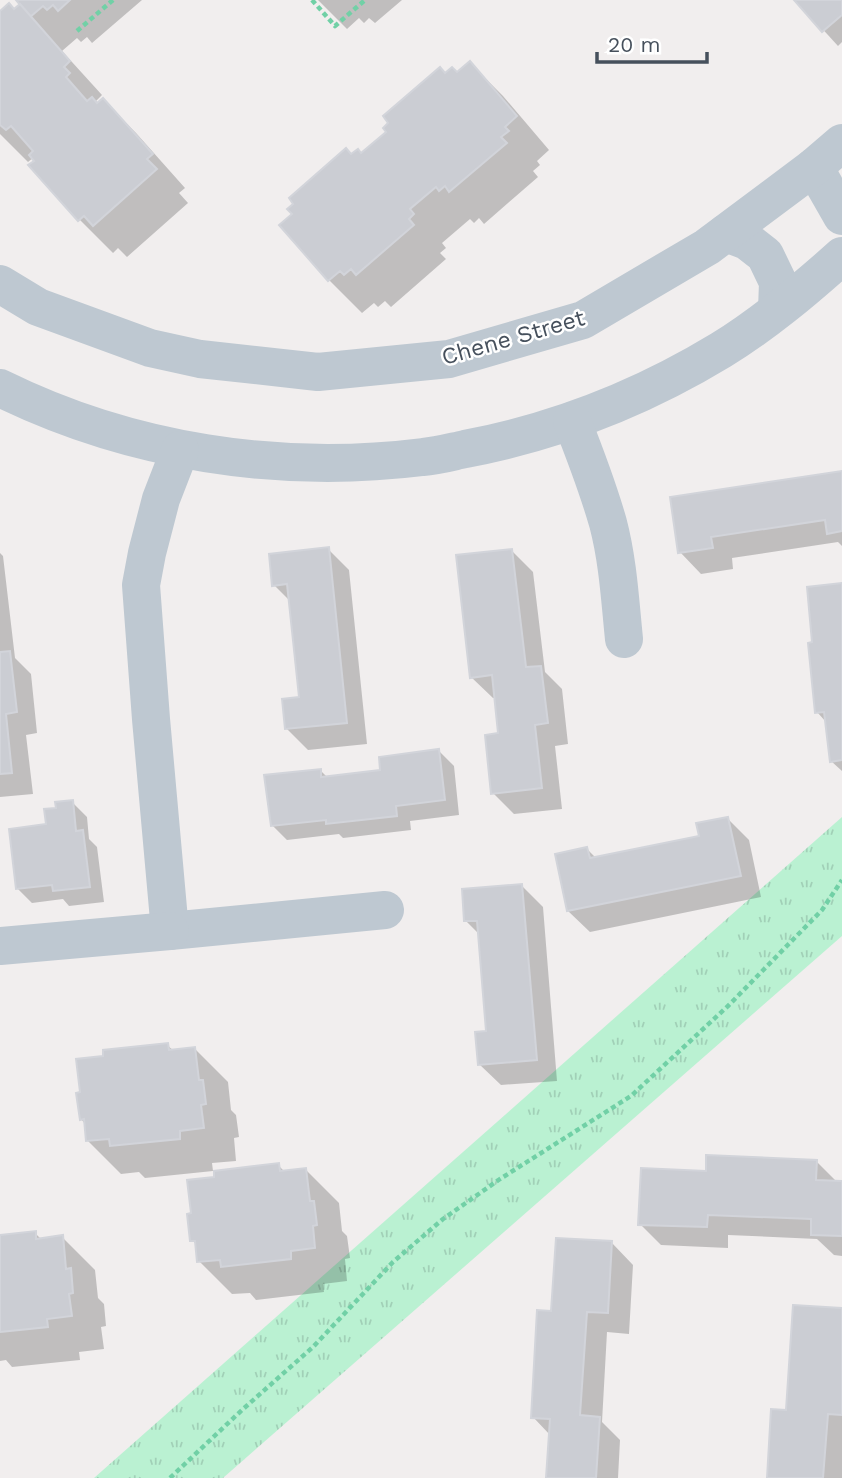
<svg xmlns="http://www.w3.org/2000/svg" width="842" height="1478" font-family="'Work Sans',sans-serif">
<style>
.park{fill:url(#park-tufts)}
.shadow{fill:#0003}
.building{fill:#cbcdd3;stroke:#d2d4da;stroke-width:2}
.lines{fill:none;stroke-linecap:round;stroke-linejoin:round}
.path{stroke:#71d0a6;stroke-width:4.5;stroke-dasharray:5 3.5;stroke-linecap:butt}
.minor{stroke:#bec8d1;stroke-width:38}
.labels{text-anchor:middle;stroke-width:5;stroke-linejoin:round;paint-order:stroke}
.street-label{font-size:23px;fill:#46505c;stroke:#fff}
</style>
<defs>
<pattern id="park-tufts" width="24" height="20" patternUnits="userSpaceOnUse" patternTransform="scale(1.75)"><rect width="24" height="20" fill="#baf1d2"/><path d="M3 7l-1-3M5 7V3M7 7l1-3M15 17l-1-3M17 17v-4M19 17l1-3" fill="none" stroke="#a1d0b7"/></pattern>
</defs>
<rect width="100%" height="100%" fill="#f1eeee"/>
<polygon class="park" points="842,817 842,936 223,1478 94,1478"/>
<g class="shadow">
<polygon points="18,0 142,0 92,43 87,37 81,42 77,38 62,51 102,95 96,101 99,104 103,100 136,133 185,188 179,193 188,203 127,257 118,248 113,253 80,220 31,166 36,161 34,157 28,162 0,134 0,14 14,11 22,5"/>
<polygon points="318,0 402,0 375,23 369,18 364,23 359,18 347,29"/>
<polygon points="796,0 842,0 842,42 838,46"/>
<polygon points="470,63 503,96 549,150 537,161 540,165 533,171 538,177 484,224 479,218 474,223 470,219 442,243 446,248 440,253 446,259 391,307 385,301 378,307 374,303 362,313 329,280 352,156 362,156 445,75 457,74"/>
<polygon points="842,473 842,546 838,542 732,558 733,569 701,574 680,552 672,499"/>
<polygon points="328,549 349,570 367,744 308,750 287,729 301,699 291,602 274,585"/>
<polygon points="512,551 533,572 545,672 562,689 568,744 555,746 562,809 514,814 493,793 500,734 496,698 493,698 471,677"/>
<polygon points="0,553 3,556 15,658 31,674 37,733 26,735 33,794 0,797"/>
<polygon points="842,585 842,771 831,761 827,723 817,712 814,643"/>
<polygon points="439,751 454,766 459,815 410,821 411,830 343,838 339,834 287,840 272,825 320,770 328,778 382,772"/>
<polygon points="72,802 87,817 89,839 97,847 104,902 69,906 63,899 32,903 17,888 48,826 58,809"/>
<polygon points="728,819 749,840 761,897 590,932 568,911 587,849 597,859 701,837"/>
<polygon points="522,886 543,907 557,1081 501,1085 479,1064 488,1033 480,935 466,921"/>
<polygon points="167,1045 174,1051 195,1049 228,1082 231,1110 236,1115 239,1137 234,1138 236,1161 212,1163 213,1171 145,1178 139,1172 121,1174 88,1141 86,1125 81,1119"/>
<polygon points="816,1161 837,1182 842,1182 842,1256 834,1255 817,1239 728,1235 728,1248 661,1245 640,1224 707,1172"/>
<polygon points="278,1165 285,1172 305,1169 339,1203 342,1231 347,1236 350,1258 345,1259 347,1281 323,1284 324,1292 256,1300 250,1293 232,1294 199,1261 197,1245 192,1240"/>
<polygon points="35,1233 42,1240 62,1237 95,1270 98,1298 104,1304 106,1326 101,1327 104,1349 79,1352 80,1360 12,1367 6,1360 0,1361 0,1237"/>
<polygon points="612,1243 633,1265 629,1334 607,1332 602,1422 620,1440 618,1478 548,1478 551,1436 533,1417 553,1313"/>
<polygon points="842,1310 842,1478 769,1478 788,1411"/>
</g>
<g class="building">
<polygon points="16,0 70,0 58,11 53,5 47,10 43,6 30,17"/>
<polygon points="794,0 842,0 842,15 822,32"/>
<polygon points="9,3 14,9 20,4 70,61 64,67 70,73 66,77 87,101 92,97 97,103 103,98 153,154 147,159 157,169 93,226 84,216 78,221 28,165 34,161 29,155 33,151 11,126 6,130 0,125 0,11"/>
<polygon points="470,61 517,116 505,127 509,131 501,137 507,143 449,192 445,186 439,191 436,187 410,209 414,214 409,219 414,225 356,275 351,269 344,275 340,271 328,281 279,225 292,214 287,209 293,204 289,198 346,148 351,154 358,149 361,153 386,132 383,128 388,123 383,116 440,67 445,73 452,67 457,72"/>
<polygon points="842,471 842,531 827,534 825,520 711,537 713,548 678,553 670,497"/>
<polygon points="329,547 347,723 285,729 282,699 299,697 287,584 272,586 269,554"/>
<polygon points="512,549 526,667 541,666 548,723 535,725 542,788 491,794 485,735 498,733 492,675 470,678 456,555"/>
<polygon points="842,583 842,760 830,762 824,712 815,713 808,643 812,642 807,587"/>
<polygon points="10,651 17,712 6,714 12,773 0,774 0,652"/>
<polygon points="439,749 445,800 396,806 397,816 326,824 326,820 271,826 264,775 321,769 321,777 380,770 379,757"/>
<polygon points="73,800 76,831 83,830 90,887 53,891 52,885 16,889 9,829 46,824 44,809 56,808 55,802"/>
<polygon points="728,817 741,876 567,911 555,854 587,847 590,858 699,836 696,823"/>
<polygon points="522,884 537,1060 478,1065 475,1032 486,1031 477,921 464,921 462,889"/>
<polygon points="168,1043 169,1050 195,1047 199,1080 203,1080 206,1104 201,1105 204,1128 180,1131 180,1139 110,1146 109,1139 86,1141 84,1119 80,1120 76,1093 80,1092 76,1059 103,1056 103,1050"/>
<polygon points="706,1155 817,1160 816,1180 842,1181 842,1236 811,1235 811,1219 708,1215 707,1227 638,1225 641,1168 706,1171"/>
<polygon points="279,1163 280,1171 306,1168 310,1201 314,1201 317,1225 313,1226 315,1248 291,1251 291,1259 221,1267 220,1260 197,1262 195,1241 190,1241 187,1214 191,1213 187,1180 214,1177 214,1171"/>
<polygon points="36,1231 36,1239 63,1235 66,1269 71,1268 73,1293 69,1294 72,1316 47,1319 48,1327 0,1332 0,1235"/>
<polygon points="556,1238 612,1241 608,1313 587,1312 580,1415 600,1417 596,1478 546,1478 550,1419 531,1418 537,1310 551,1311"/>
<polygon points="793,1305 842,1308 842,1415 828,1414 823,1478 767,1478 771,1409 786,1410"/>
</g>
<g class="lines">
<g class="path">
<polyline points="312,0 335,26 365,0"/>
<polyline points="77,31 113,0"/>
<polyline points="170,1478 242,1410 313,1347 393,1262 443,1219 500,1179 631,1096 729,1005 822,910 842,880"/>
</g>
<g class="minor">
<polyline points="814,167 842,216"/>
<polyline points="726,233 747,241 765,255 778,282 777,310"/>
<polyline points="0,284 38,307 150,348 200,359 318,372 449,359 583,320 707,247 814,167 842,143"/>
<path d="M0 388C130 452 279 475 423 457 437 456 451 452 465 449 555 432 642 398 721 350 765 323 804 290 842 256"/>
<path d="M572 421C585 454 598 488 608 523 618 561 620 600 624 639"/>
<polyline points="180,450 161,499 147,553 141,585 151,719 170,931 385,910"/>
<polyline points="0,946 170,931"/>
</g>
</g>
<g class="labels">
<g class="street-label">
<text transform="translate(513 337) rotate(-16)" y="8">Chene Street</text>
</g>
</g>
<path d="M597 52v10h110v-10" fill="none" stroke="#46505c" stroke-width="3.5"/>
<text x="608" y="52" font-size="21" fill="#46505c" stroke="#ffffff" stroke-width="5" paint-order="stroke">20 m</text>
</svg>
